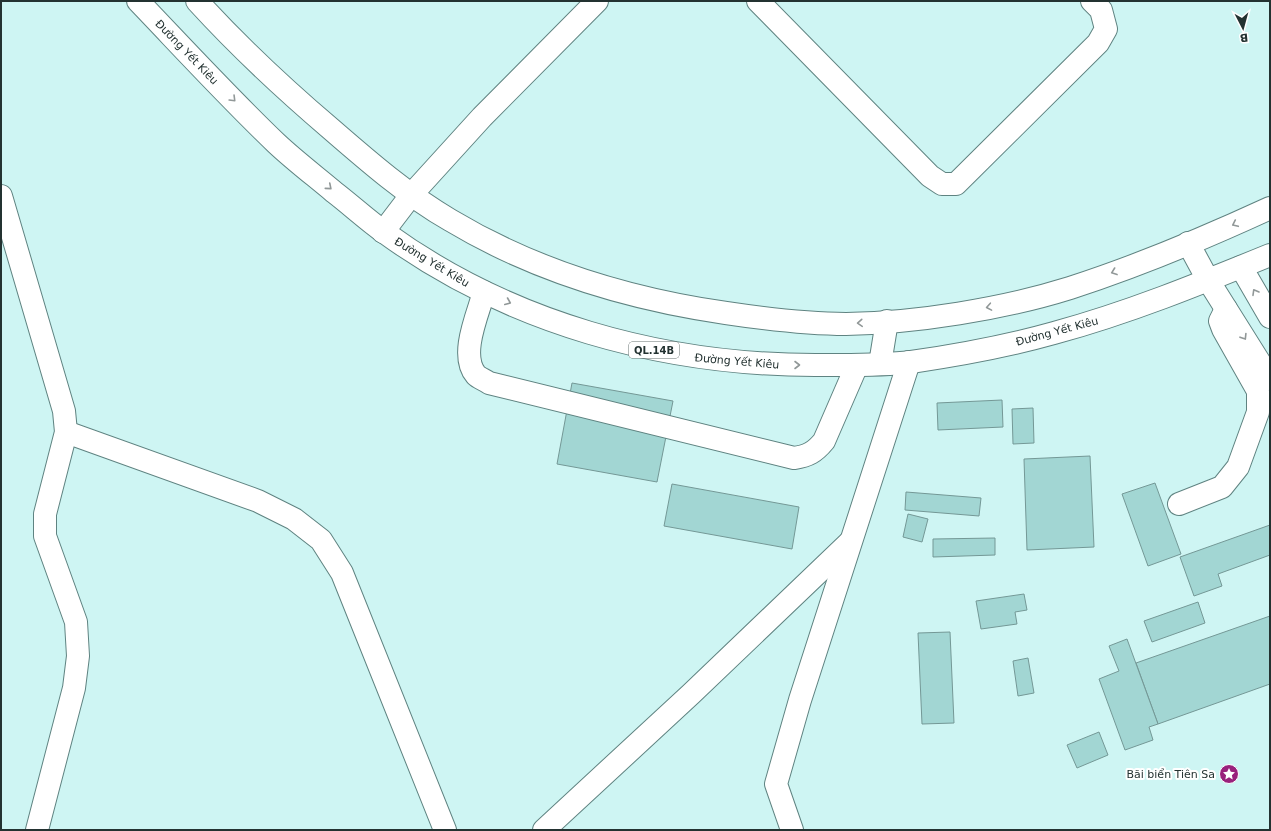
<svg xmlns="http://www.w3.org/2000/svg" width="1271" height="831" font-family="'DejaVu Sans',sans-serif">
<style>
.building{fill:#a2d6d3;stroke:#749896}
.lines{fill:none;stroke-linecap:round;stroke-linejoin:round}
.minor-casing{stroke:#5f8381;stroke-width:24}
.highway-casing{stroke:#5f8381;stroke-width:24}
.minor{stroke:#fff;stroke-width:22}
.highway{stroke:#fff;stroke-width:22}
.oneway{stroke:#919898}
.labels{text-anchor:middle;stroke-width:4;stroke-linejoin:round;paint-order:stroke}
.shield{fill:#fff;stroke:#65706f;stroke-width:1}
.shield-label{font-size:10px;font-weight:bold;fill:#233231}
.street-label{font-size:11px;fill:#233231;stroke:#fff}
.poi-label{font-size:11px;fill:#233231;stroke:#fff;text-anchor:end}
</style>
<rect width="100%" height="100%" fill="#cef5f3"/>
<g class="building">
<polygon points="572,383 673,401 657,482 557,464"/>
<polygon points="1002,400 1003,427 938,430 937,403"/>
<polygon points="1033,408 1034,443 1013,444 1012,409"/>
<polygon points="1090,456 1094,547 1027,550 1024,459"/>
<polygon points="1155,483 1181,554 1148,566 1122,494"/>
<polygon points="672,484 799,507 792,549 664,526"/>
<polygon points="906,492 981,498 979,516 905,510"/>
<polygon points="908,514 928,519 922,542 903,537"/>
<polygon points="1270,525 1270,555 1218,574 1222,586 1194,596 1180,557"/>
<polygon points="995,538 995,555 933,557 933,539"/>
<polygon points="1024,594 1027,610 1015,612 1017,624 981,629 976,601"/>
<polygon points="1198,602 1205,623 1152,642 1144,621"/>
<polygon points="1270,616 1270,684 1158,724 1136,663"/>
<polygon points="950,632 954,723 922,724 918,633"/>
<polygon points="1127,639 1158,724 1149,727 1153,740 1125,750 1099,679 1119,671 1109,646"/>
<polygon points="1028,658 1034,693 1018,696 1013,661"/>
<polygon points="1099,732 1108,755 1077,768 1067,745"/>
</g>
<g class="lines">
<g class="minor-casing">
<g id="minor">
<polyline points="758,1 930,176 942,184 956,184 1098,43 1106,29 1101,10 1092,1"/>
<polyline points="412,194 482,117 597,1"/>
<polyline points="1,196 64,411 66,432 45,514 45,536 76,622 78,656 74,688 37,830"/>
<polyline points="1241,267 1270,317"/>
<polyline points="1208,280 1270,379"/>
<path d="M484 292C478 314 459 355 476 375 479 378 485 380 489 383L794 458C808 456 815 452 824 441L857 365"/>
<polyline points="66,432 258,501 294,519 321,540 342,573 445,830"/>
<polyline points="1179,504 1222,487 1238,467 1258,412 1258,391 1223,329 1220,321 1226,309"/>
<polyline points="544,830 691,694 850,542"/>
<polyline points="792,830 776,784 800,700 909,362"/>
</g>
</g>
<g class="highway-casing">
<g id="highway">
<path d="M138 1C183 48 228 97 276 143 294 160 315 176 334 192 351 205 367 220 384 232 509 323 662 365 815 365 847 365 879 366 911 362 959 355 1008 346 1054 333 1128 313 1199 284 1270 255"/>
<path d="M197 1C239 47 284 89 331 129 369 162 407 195 450 220 535 271 629 299 726 313 766 319 806 324 846 324 915 323 1003 309 1070 288 1138 266 1205 238 1270 208"/>
<polyline points="383,232 412,194"/>
<polyline points="1188,243 1208,280"/>
<polyline points="880,364 887,321"/>
</g>
</g>
<use href="#minor" class="minor"/>
<use href="#highway" class="highway"/>
</g>
<defs><path id="oneway-chevron" d="M-2-3.5L2.5 0L-2 3.5" fill="none" stroke-width="1.6" stroke-linecap="round" stroke-linejoin="round"/></defs>
<g class="oneway">
<use href="#oneway-chevron" transform="translate(233 99) rotate(45)"/>
<use href="#oneway-chevron" transform="translate(329 187) rotate(40)"/>
<use href="#oneway-chevron" transform="translate(1235 224) rotate(155)"/>
<use href="#oneway-chevron" transform="translate(1114 272) rotate(160)"/>
<use href="#oneway-chevron" transform="translate(1255 292) rotate(-120)"/>
<use href="#oneway-chevron" transform="translate(508 302) rotate(23)"/>
<use href="#oneway-chevron" transform="translate(989 307) rotate(170)"/>
<use href="#oneway-chevron" transform="translate(860 323) rotate(176)"/>
<use href="#oneway-chevron" transform="translate(1244 337) rotate(58)"/>
<use href="#oneway-chevron" transform="translate(797 365)"/>
</g>
<defs>
<g id="sight-disc" transform="scale(1)"><circle r="9.5" fill="#99217c" stroke="#fff"/><path d="M0-6L1.8-2.2L6-1.7L2.9 1.2L3.7 5.4L0 3.3L-3.7 5.4L-2.9 1.2L-6-1.7L-1.8-2.2Z" fill="#fff"/></g>
</defs>
<g fill-rule="evenodd">
<use href="#sight-disc" x="1229" y="774"/>
</g>
<g class="labels">
<rect class="shield" x="629" y="342" width="50" height="16" rx="3"/>
<g class="shield-label">
<text x="654" y="354">QL.14B</text>
</g>
<g class="street-label">
<text transform="translate(187 52) rotate(46)" y="4">Đường Yết Kiêu</text>
<text transform="translate(432 262) rotate(31)" y="4">Đường Yết Kiêu</text>
<text transform="translate(1057 331) rotate(-15)" y="4">Đường Yết Kiêu</text>
<text transform="translate(737 361) rotate(5)" y="4">Đường Yết Kiêu</text>
</g>
<g class="poi-label">
<text x="1215" y="778">Bãi biển Tiên Sa</text>
</g>
</g>
<rect width="1271" height="831" fill="none" stroke="#233231" stroke-width="4"/>
<g transform="translate(1243 28) rotate(174)" stroke="#ffffff" stroke-width="3" paint-order="stroke">
<path d="M0-3L7 15L0 10L-7 15Z" fill="#233231"/>
<text y="-6" font-size="11" font-weight="bold" text-anchor="middle" fill="#233231">B</text>
</g>
</svg>
